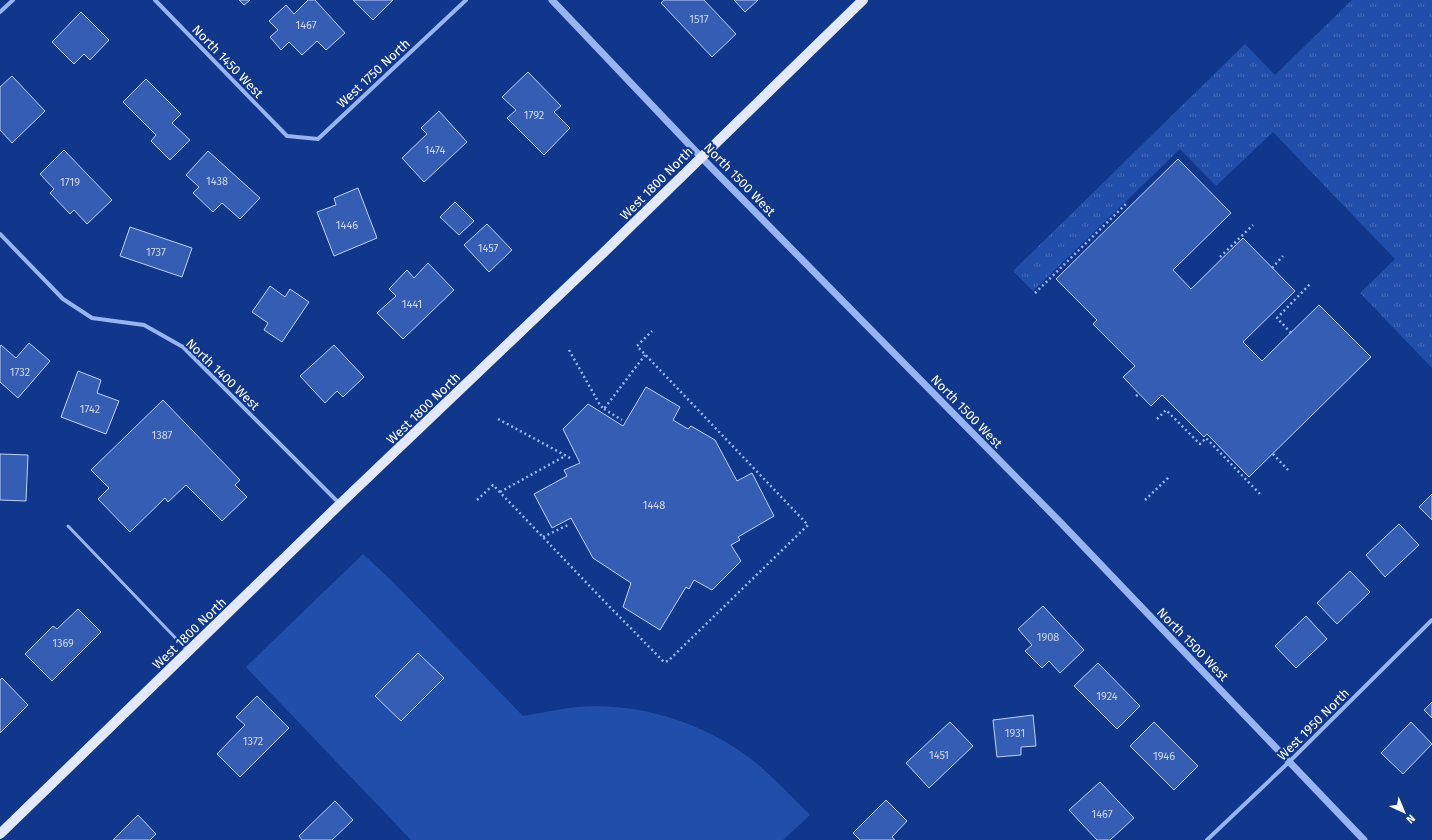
<svg xmlns="http://www.w3.org/2000/svg" width="1432" height="840" font-family="'Fira Sans',sans-serif">
<style>
.grass{fill:url(#grass-tufts)}
.park{fill:#224eab}
.building{fill:#345db3;stroke:#bed2fd}
.lines{fill:none;stroke-linecap:round;stroke-linejoin:round}
.path{stroke:#97b5f2;stroke-width:2.5;stroke-dasharray:2 3;stroke-linecap:butt}
.service{stroke:#97b5f2;stroke-width:3}
.minor{stroke:#97b5f2;stroke-width:4}
.tertiary{stroke:#97b5f2;stroke-width:7}
.primary{stroke:#e2e9ff;stroke-width:10}
.labels{text-anchor:middle;stroke-width:4;stroke-linejoin:round;paint-order:stroke}
.number-label{font-size:11px;fill:#ccd6ec}
.street-label{font-size:13px;fill:#fff;stroke:#10378b}
</style>
<defs>
<pattern id="grass-tufts" width="24" height="20" patternUnits="userSpaceOnUse"><rect width="24" height="20" fill="#224eab"/><path d="M3 7l-1-3M5 7V3M7 7l1-3M15 17l-1-3M17 17v-4M19 17l1-3" fill="none" stroke="#4369b8"/></pattern>
</defs>
<rect width="100%" height="100%" fill="#10378b"/>
<polygon class="grass" points="1352,0 1432,0 1432,368 1360,293 1395,259 1273,132 1216,186 1180,149 1033,291 1013,271 1245,44 1275,75"/>
<path class="park" d="M363 554 394 583 523 716C541 713 559 709 577 707 638 702 703 722 751 759 772 776 791 796 810 815L783 840H411L246 667Z"/>
<g class="building">
<polygon points="239,0 250,0 244,5"/>
<polygon points="308,0 315,0 345,33 326,50 317,41 302,55 289,42 281,50 270,37 278,30 269,21 286,5 294,14"/>
<polygon points="353,0 393,0 373,20"/>
<polygon points="664,0 704,0 736,34 712,57 661,3"/>
<polygon points="734,0 758,0 745,12"/>
<polygon points="81,12 109,40 90,60 84,54 74,64 52,42"/>
<polygon points="528,72 561,106 554,112 570,128 544,155 507,118 516,110 502,97"/>
<polygon points="12,76 45,111 12,143 0,130 0,87"/>
<polygon points="146,79 181,114 172,123 190,140 170,160 151,141 156,135 123,102"/>
<polygon points="439,111 467,142 424,182 402,158 427,134 421,128"/>
<polygon points="64,150 112,200 87,224 74,210 70,214 50,193 54,189 40,174"/>
<polygon points="208,151 260,198 240,219 222,203 213,212 193,193 199,187 186,175"/>
<polygon points="1178,159 1231,213 1173,270 1191,289 1243,238 1295,291 1243,342 1262,361 1319,305 1371,357 1249,477 1207,434 1204,437 1162,395 1151,406 1123,377 1135,366 1093,324 1097,320 1056,279"/>
<polygon points="358,188 377,238 334,256 317,212 336,205 334,198"/>
<polygon points="455,202 474,221 459,235 440,217"/>
<polygon points="487,224 512,250 489,272 464,245"/>
<polygon points="130,227 192,248 182,277 120,256"/>
<polygon points="428,263 454,290 403,339 377,313 396,296 389,289 407,270 414,278"/>
<polygon points="270,286 285,297 290,289 309,302 282,342 264,330 268,323 252,312"/>
<polygon points="29,343 50,361 18,398 0,382 0,347 1,345 16,358"/>
<polygon points="334,345 364,377 343,397 337,391 325,403 300,376"/>
<polygon points="78,371 101,380 97,393 119,401 106,434 61,417"/>
<polygon points="646,387 680,407 673,420 688,429 691,426 715,440 737,481 752,473 774,516 738,537 740,540 731,545 741,561 712,590 694,580 689,589 686,587 660,630 623,607 631,583 593,558 571,518 552,528 534,494 567,476 564,470 580,463 563,429 588,404 623,426"/>
<polygon points="163,400 240,480 235,485 247,497 222,521 186,485 168,502 165,498 130,532 98,499 109,488 91,470"/>
<polygon points="0,454 28,455 26,501 0,500"/>
<polygon points="1432,494 1432,520 1419,507"/>
<polygon points="1399,524 1419,545 1385,577 1366,555"/>
<polygon points="1350,571 1370,592 1337,624 1317,603"/>
<polygon points="1043,606 1084,650 1060,673 1049,661 1042,668 1025,651 1032,645 1018,629"/>
<polygon points="78,609 101,632 52,681 25,654 53,626 57,629"/>
<polygon points="1306,616 1327,639 1296,668 1275,646"/>
<polygon points="418,653 444,678 401,721 375,696"/>
<polygon points="1098,663 1140,706 1117,729 1074,686"/>
<polygon points="2,678 28,705 0,733 0,680"/>
<polygon points="257,696 289,728 240,777 217,754 245,725 236,717"/>
<polygon points="1432,702 1432,718 1424,710"/>
<polygon points="1033,715 1036,746 1021,747 1021,755 997,757 993,720"/>
<polygon points="950,722 973,746 929,788 906,763"/>
<polygon points="1154,722 1198,766 1174,790 1130,746"/>
<polygon points="1411,722 1432,744 1403,774 1381,753"/>
<polygon points="1100,782 1134,818 1110,840 1097,840 1069,810"/>
<polygon points="886,800 907,821 892,837 895,840 860,840 853,833"/>
<polygon points="335,801 353,820 332,840 302,840 299,836"/>
<polygon points="138,815 156,834 150,840 113,840"/>
</g>
<g class="lines">
<g class="path">
<polyline points="1220,257 1253,225"/>
<polyline points="1272,268 1283,256"/>
<polyline points="1035,293 1126,204"/>
<polyline points="1291,333 1277,318 1310,284"/>
<polyline points="569,350 600,405 604,409 645,355"/>
<polyline points="1136,396 1139,394"/>
<polyline points="604,409 622,420"/>
<polyline points="498,419 572,459"/>
<polyline points="1157,419 1166,410 1200,444 1206,438 1260,494"/>
<polyline points="1273,454 1288,470"/>
<polyline points="500,492 565,456"/>
<polyline points="477,500 493,485 604,601 664,662 668,661 808,525 637,346 652,331"/>
<polyline points="1145,500 1170,476"/>
<polyline points="543,537 570,524"/>
</g>
<polyline class="service" points="68,526 187,650"/>
<g class="minor">
<polyline points="155,0 287,136 318,139 466,0"/>
<polyline points="0,12 13,0"/>
<polyline points="0,234 63,299 92,318 144,325 183,347 340,504"/>
<polyline points="1207,840 1289,762 1432,620"/>
</g>
<polyline class="tertiary" points="552,0 701,157 1062,524 1364,840"/>
<polyline class="primary" points="0,834 340,504 599,257 863,0"/>
</g>
<g class="labels">
<g class="number-label">
<text x="699" y="23">1517</text>
<text x="306" y="29">1467</text>
<text x="534" y="119">1792</text>
<text x="435" y="154">1474</text>
<text x="217" y="185">1438</text>
<text x="70" y="186">1719</text>
<text x="347" y="229">1446</text>
<text x="488" y="252">1457</text>
<text x="156" y="256">1737</text>
<text x="412" y="308">1441</text>
<text x="20" y="376">1732</text>
<text x="90" y="413">1742</text>
<text x="162" y="439">1387</text>
<text x="654" y="509">1448</text>
<text x="1048" y="641">1908</text>
<text x="63" y="647">1369</text>
<text x="1107" y="700">1924</text>
<text x="1015" y="737">1931</text>
<text x="253" y="745">1372</text>
<text x="939" y="759">1451</text>
<text x="1164" y="760">1946</text>
<text x="1102" y="818">1467</text>
</g>
<g class="street-label">
<text transform="translate(228 61) rotate(46)" y="5">North 1450 West</text>
<text transform="translate(373 73) rotate(-43)" y="5">West 1750 North</text>
<text transform="translate(740 179) rotate(46)" y="5">North 1500 West</text>
<text transform="translate(656 183) rotate(-45)" y="5">West 1800 North</text>
<text transform="translate(223 374) rotate(44)" y="5">North 1400 West</text>
<text transform="translate(423 408) rotate(-44)" y="5">West 1800 North</text>
<text transform="translate(967 411) rotate(46)" y="5">North 1500 West</text>
<text transform="translate(189 633) rotate(-44)" y="5">West 1800 North</text>
<text transform="translate(1193 644) rotate(46)" y="5">North 1500 West</text>
<text transform="translate(1313 724) rotate(-45)" y="5">West 1950 North</text>
</g>
</g>
<g transform="translate(1404 812) rotate(136)" stroke="#10378b" stroke-width="3" paint-order="stroke">
<path d="M0-3L7 15L0 10L-7 15Z" fill="#ffffff"/>
<text y="-6" font-size="11" font-weight="bold" text-anchor="middle" fill="#ffffff">N</text>
</g>
</svg>
